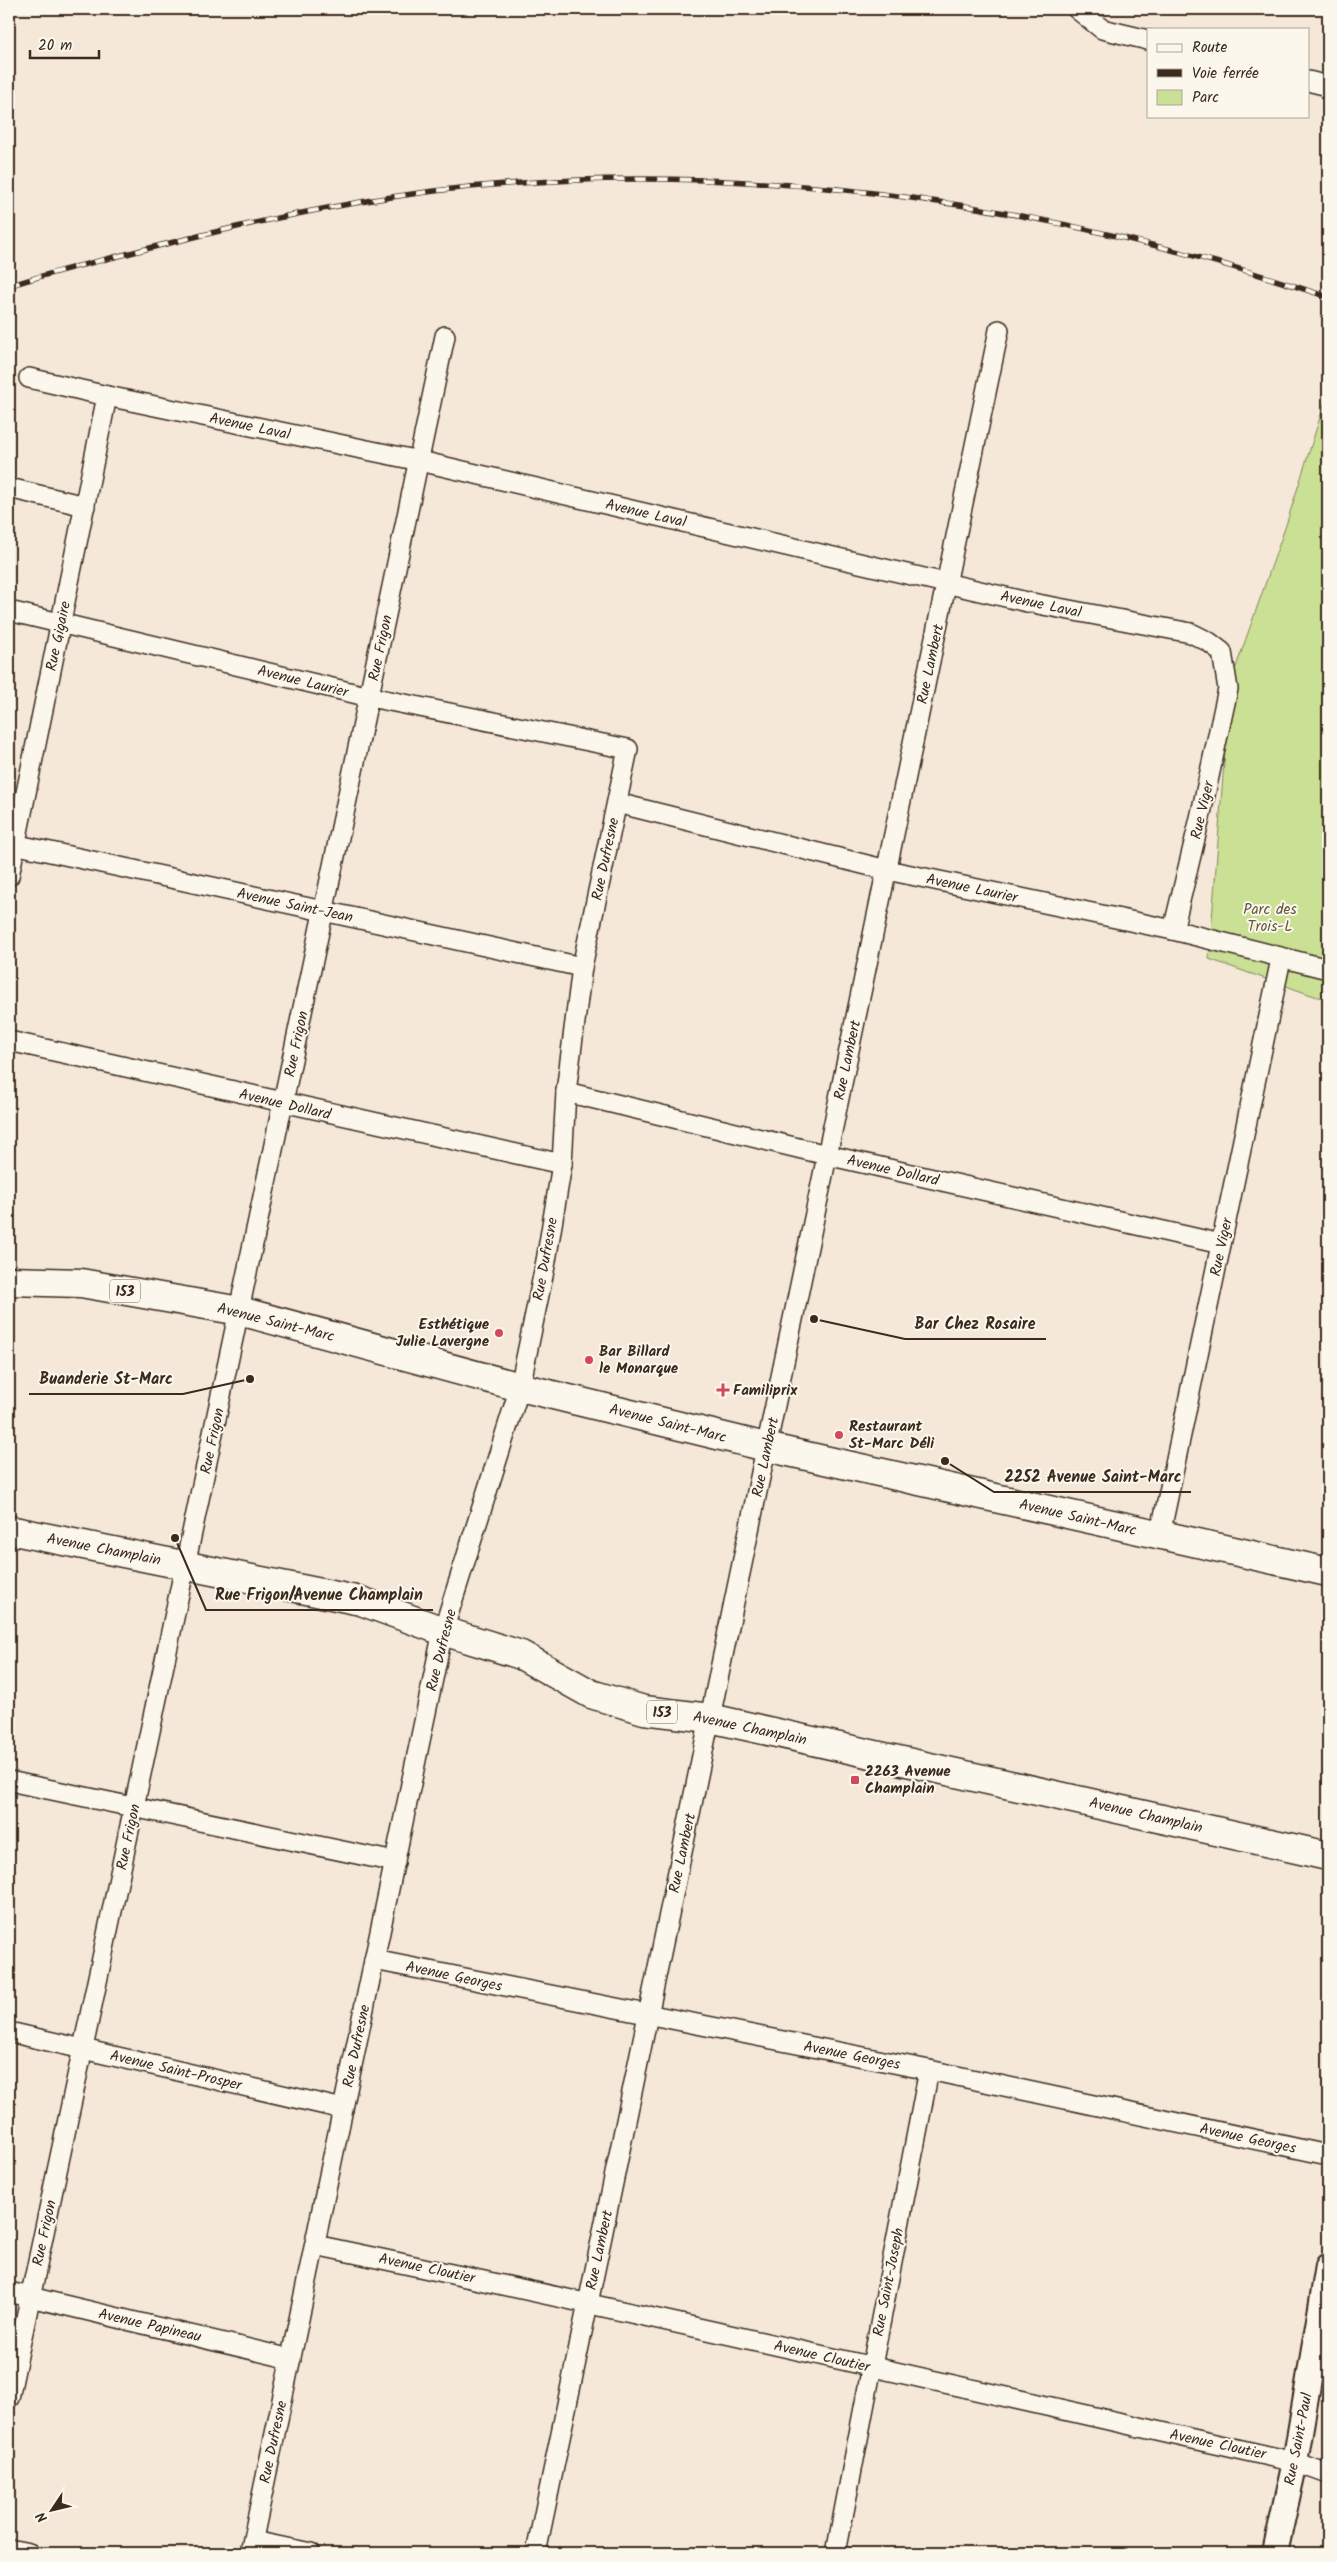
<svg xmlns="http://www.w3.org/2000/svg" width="1337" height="2562" font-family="Kalam,sans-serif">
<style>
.green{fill:#cae095;stroke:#82855a}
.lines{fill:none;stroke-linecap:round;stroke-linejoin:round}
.minor-casing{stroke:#3b2a1e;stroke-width:22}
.tertiary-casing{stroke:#3b2a1e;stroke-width:28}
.primary-casing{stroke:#3b2a1e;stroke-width:31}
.minor{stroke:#fbf7ec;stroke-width:19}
.tertiary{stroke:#fbf7ec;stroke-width:24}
.primary{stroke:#fbf7ec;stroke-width:28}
.rail-casing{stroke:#3b2a1e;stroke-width:5.5}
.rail{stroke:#fbf7ec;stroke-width:4;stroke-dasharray:11;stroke-linecap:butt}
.poi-dot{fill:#d1495b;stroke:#fbf7ec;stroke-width:2}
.labels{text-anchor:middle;stroke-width:4;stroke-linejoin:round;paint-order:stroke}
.shield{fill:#fbf7ec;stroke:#75685c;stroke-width:1}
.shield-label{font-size:14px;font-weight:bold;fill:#3b2a1e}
.street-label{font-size:15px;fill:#3b2a1e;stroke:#fbf7ec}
.park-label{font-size:15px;fill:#5f583c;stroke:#fbf7ec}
.poi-label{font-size:15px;font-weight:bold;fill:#3b2a1e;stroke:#fbf7ec;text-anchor:start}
.leader{fill:none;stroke:#3b2a1e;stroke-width:2}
.callout-dot{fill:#3b2a1e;stroke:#fbf7ec;stroke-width:2}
.callout-label{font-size:16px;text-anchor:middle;font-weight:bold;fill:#3b2a1e;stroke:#fbf7ec;stroke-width:4;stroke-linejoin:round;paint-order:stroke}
</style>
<rect width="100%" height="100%" fill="#f5e8d9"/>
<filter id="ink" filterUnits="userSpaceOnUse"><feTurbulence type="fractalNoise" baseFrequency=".02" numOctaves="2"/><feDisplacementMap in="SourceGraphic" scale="10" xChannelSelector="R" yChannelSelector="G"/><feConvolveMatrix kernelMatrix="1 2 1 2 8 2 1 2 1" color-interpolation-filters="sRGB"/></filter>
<g filter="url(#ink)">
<polygon class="green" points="1328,392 1328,998 1317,997 1209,959 1230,684 1286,525"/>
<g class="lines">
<g class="minor-casing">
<g id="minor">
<polyline points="1077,9 1102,29 1148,40"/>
<polyline points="1308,81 1328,86"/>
<polyline points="29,378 107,396 420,461 1027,602 1191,633 1209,642 1222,652 1228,689 1200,818 1173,930"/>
<polyline points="9,488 85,506"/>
<polyline points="9,611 370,697 628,749 582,967 566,1092 562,1164 546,1261 520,1387 443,1631 250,2553"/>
<polyline points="617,803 887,870 1173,930 1328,969"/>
<polyline points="9,843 582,967"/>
<polyline points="9,876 107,396"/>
<polyline points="9,1041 562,1164"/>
<polyline points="566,1092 827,1155 1221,1244"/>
<polyline points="1160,1535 1281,959"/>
<polyline points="9,1781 395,1862"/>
<polyline points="374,1960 929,2070 1328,2155"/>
<polyline points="9,2032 343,2109"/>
<path d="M315 2245C642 2313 968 2389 1295 2462L1328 2474"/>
<polyline points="9,2292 291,2359"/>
<polyline points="9,2398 445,336"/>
<polyline points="253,2541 311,2553"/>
<polyline points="9,2549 29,2553"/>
<polyline points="536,2553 999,330"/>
<polyline points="836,2553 929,2070"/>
</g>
</g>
<g class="tertiary-casing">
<polyline id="tertiary" points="1275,2553 1295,2462 1328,2266"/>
</g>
<g class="primary-casing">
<g id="primary">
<polyline points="9,1281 81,1283 240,1311 520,1387 766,1447 1328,1572"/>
<polyline points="9,1530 361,1601 443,1631 521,1655 591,1694 644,1710 710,1718 1328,1856"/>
</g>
</g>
<use href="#minor" class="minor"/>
<use href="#tertiary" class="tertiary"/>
<use href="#primary" class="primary"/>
<g class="rail-casing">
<path id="rail" d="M9 286C54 271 100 261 146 249 252 222 361 198 470 187 759 160 1054 204 1328 297"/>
</g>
<use href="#rail" class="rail"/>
</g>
</g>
<g class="poi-dot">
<circle cx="499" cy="1333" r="5"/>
<circle cx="589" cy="1360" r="5"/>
<path d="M720.5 1382.5h5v5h5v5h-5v5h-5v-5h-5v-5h5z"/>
<circle cx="839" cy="1435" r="5"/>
<rect x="850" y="1775" width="10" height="10" rx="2.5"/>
</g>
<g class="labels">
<g class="shield">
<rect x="110" y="1279.5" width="30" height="23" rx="4"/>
<rect x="647" y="1700.5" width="30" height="23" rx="4"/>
</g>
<g class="shield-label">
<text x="125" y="1296">153</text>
<text x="662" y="1717">153</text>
</g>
<g class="street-label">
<text transform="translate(250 426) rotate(12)" y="5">Avenue Laval</text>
<text transform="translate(646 513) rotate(13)" y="5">Avenue Laval</text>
<text transform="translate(1041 604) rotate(12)" y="5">Avenue Laval</text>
<text transform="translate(58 636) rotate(-78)" y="5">Rue Gigaire</text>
<text transform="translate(380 648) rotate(-78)" y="5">Rue Frigon</text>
<text transform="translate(930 664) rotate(-78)" y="5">Rue Lambert</text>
<text transform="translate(303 681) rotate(14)" y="5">Avenue Laurier</text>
<text transform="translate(1202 810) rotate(-77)" y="5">Rue Viger</text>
<text transform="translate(605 859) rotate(-78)" y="5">Rue Dufresne</text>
<text transform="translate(972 888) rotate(12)" y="5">Avenue Laurier</text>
<text transform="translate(295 905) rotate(12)" y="5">Avenue Saint-Jean</text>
<text transform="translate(296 1044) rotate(-78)" y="5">Rue Frigon</text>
<text transform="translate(847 1060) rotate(-78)" y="5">Rue Lambert</text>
<text transform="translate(285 1104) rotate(13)" y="5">Avenue Dollard</text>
<text transform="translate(893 1170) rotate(13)" y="5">Avenue Dollard</text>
<text transform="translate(1221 1247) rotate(-78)" y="5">Rue Viger</text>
<text transform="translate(545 1259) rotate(-80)" y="5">Rue Dufresne</text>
<text transform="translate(276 1322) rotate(14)" y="5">Avenue Saint-Marc</text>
<text transform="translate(668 1423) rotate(14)" y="5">Avenue Saint-Marc</text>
<text transform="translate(212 1441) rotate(-78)" y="5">Rue Frigon</text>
<text transform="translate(765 1457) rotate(-78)" y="5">Rue Lambert</text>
<text transform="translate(1078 1517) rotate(13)" y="5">Avenue Saint-Marc</text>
<text transform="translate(104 1549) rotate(11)" y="5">Avenue Champlain</text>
<text transform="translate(441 1650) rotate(-76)" y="5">Rue Dufresne</text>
<text transform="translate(750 1728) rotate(12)" y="5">Avenue Champlain</text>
<text transform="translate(1146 1815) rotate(13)" y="5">Avenue Champlain</text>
<text transform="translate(128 1837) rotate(-78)" y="5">Rue Frigon</text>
<text transform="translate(682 1853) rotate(-78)" y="5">Rue Lambert</text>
<text transform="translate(454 1976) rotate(12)" y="5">Avenue Georges</text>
<text transform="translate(356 2046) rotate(-78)" y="5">Rue Dufresne</text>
<text transform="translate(852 2055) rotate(11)" y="5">Avenue Georges</text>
<text transform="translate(176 2070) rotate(13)" y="5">Avenue Saint-Prosper</text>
<text transform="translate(1248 2138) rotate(12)" y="5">Avenue Georges</text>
<text transform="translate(44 2233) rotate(-78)" y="5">Rue Frigon</text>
<text transform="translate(599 2250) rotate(-78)" y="5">Rue Lambert</text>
<text transform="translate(427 2268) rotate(12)" y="5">Avenue Cloutier</text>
<text transform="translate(888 2282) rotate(-79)" y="5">Rue Saint-Joseph</text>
<text transform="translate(150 2325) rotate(13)" y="5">Avenue Papineau</text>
<text transform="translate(822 2356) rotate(13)" y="5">Avenue Cloutier</text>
<text transform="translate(1298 2439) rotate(-79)" y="5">Rue Saint-Paul</text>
<text transform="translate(273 2442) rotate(-78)" y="5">Rue Dufresne</text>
<text transform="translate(1218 2444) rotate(12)" y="5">Avenue Cloutier</text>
</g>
<g class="park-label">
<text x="1270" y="914">Parc des<tspan x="1270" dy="17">Trois-L</tspan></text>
</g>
<g class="poi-label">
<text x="489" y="1329" text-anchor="end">Esthétique<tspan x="489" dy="17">Julie Lavergne</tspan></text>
<text x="599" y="1356">Bar Billard<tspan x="599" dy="17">le Monarque</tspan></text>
<text x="733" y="1395">Familiprix</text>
<text x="849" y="1431">Restaurant<tspan x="849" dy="17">St-Marc Déli</tspan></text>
<text x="865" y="1776">2263 Avenue<tspan x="865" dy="17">Champlain</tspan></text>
</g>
</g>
<path class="leader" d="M814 1319L905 1339H1046M250 1379L183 1394H29M945 1461L994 1492H1191M175 1538L206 1610H433"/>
<g class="callout-dot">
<circle cx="814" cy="1319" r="5"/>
<circle cx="250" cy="1379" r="5"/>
<circle cx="945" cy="1461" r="5"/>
<circle cx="175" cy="1538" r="5"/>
</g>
<g class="callout-label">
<text x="975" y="1329">Bar Chez Rosaire</text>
<text x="106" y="1384">Buanderie St-Marc</text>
<text x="1093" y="1482">2252 Avenue Saint-Marc</text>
<text x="319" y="1600">Rue Frigon/Avenue Champlain</text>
</g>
<rect width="1337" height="2562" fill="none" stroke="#fbf7ec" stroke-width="30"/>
<rect x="15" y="15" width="1307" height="2532" fill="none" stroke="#3b2a1e" stroke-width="2" filter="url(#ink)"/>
<rect x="1147" y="28" width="162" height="90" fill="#fbf7ec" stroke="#aea59a"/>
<rect x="1157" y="44" width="25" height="8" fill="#fbf7ec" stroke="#aea59a"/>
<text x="1192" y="52" font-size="15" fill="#3b2a1e">Route</text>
<rect x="1157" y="69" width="25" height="8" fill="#3b2a1e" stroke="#aea59a"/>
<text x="1192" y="78" font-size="15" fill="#3b2a1e">Voie ferrée</text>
<rect x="1157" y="90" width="25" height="15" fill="#cae095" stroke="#aea59a"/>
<text x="1192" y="102" font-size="15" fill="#3b2a1e">Parc</text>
<g transform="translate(52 2510) rotate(235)" stroke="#fbf7ec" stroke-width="4" paint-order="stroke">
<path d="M0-4L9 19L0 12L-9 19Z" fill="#3b2a1e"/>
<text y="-8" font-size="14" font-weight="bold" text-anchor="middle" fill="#3b2a1e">N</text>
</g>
<path d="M30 50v8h69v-8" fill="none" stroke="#3b2a1e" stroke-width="2.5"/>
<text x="38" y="50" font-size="15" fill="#3b2a1e" stroke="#fbf7ec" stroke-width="4" paint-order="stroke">20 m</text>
</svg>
